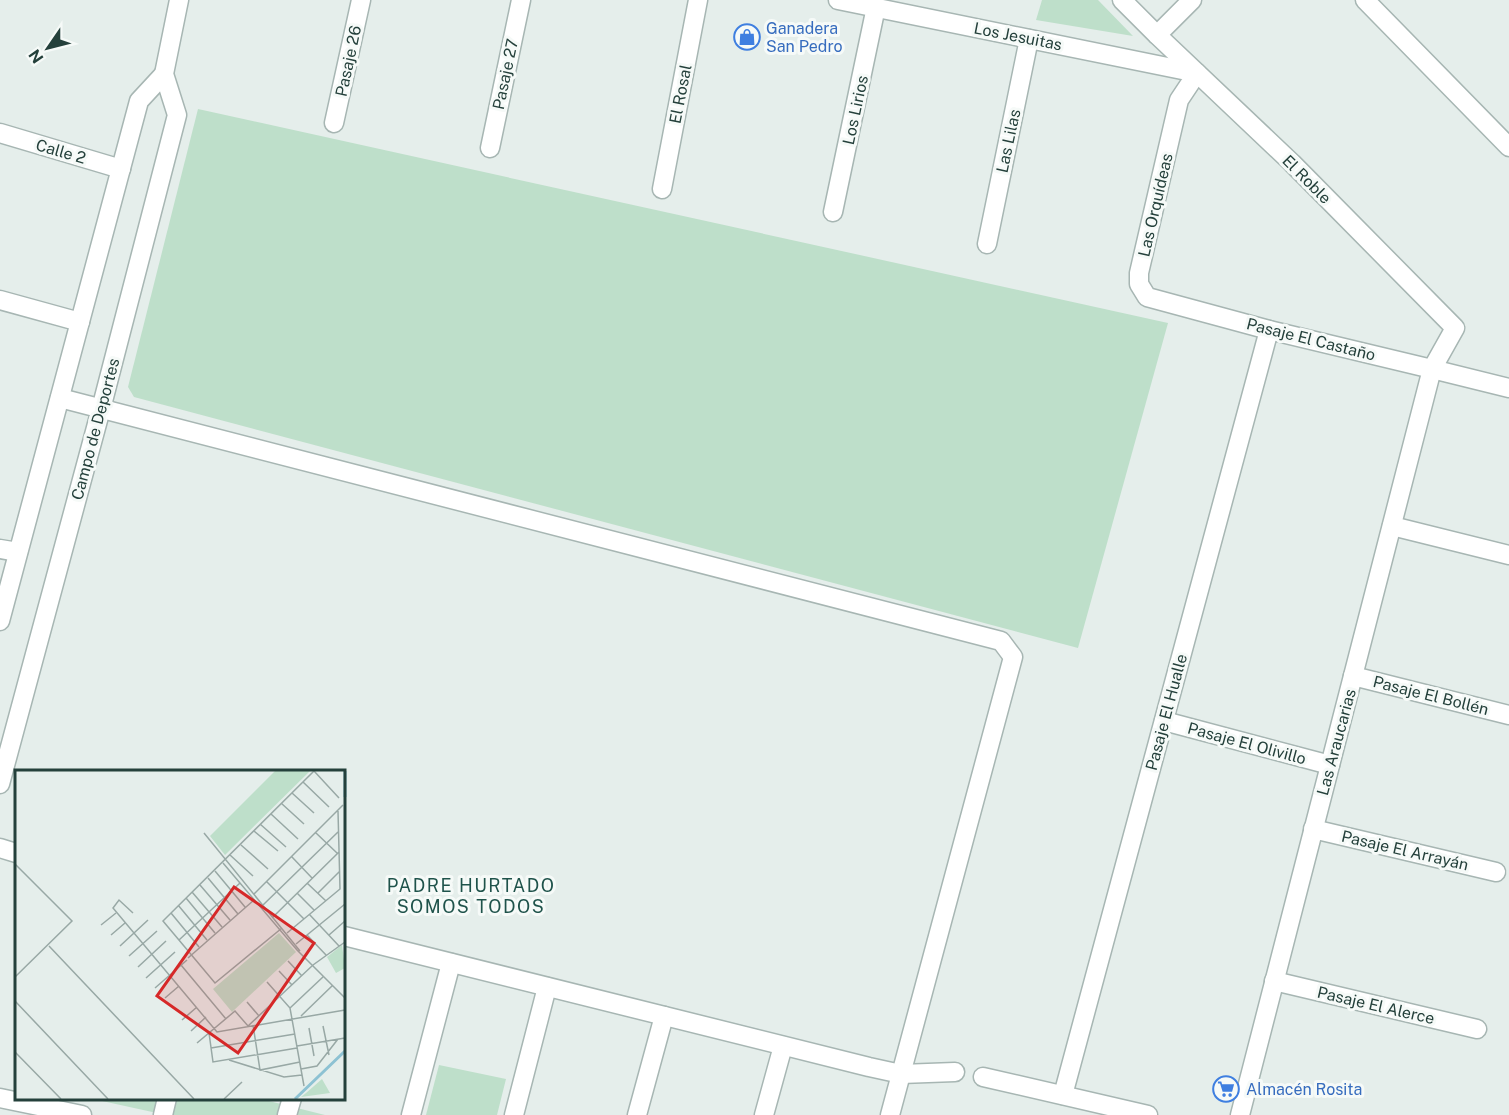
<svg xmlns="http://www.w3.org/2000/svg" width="1509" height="1115" font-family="'Public Sans',sans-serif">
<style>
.park{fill:#bedfca}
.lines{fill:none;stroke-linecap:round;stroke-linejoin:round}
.street-casing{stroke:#a7b6b3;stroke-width:21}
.street{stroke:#fff;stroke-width:18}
.labels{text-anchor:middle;stroke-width:6;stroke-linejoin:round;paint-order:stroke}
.shop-label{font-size:16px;fill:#366cbe;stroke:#f6faf8;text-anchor:start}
.street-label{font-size:16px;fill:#24403b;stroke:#f6faf8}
.neighbourhood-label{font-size:18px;letter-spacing:1.5px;fill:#1f534b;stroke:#f6faf8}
.inset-river{fill:none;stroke:#8dc2d3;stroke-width:3}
.inset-road{fill:none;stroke:#98a8a5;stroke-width:1.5}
.view{fill:#d62828;fill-opacity:0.15;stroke:#d62828;stroke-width:3}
.inset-edge{fill:none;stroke:#24403b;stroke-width:3}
</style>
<rect width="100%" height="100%" fill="#e5eeeb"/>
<g class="park">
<polygon points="1042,0 1098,0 1133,36 1036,20"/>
<polygon points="198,109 1168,323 1078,648 134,397 128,387"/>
<polygon points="439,1065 506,1079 497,1115 426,1115"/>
<polygon points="93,1099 261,1099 325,1115 166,1115"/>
</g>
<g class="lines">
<g class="street-casing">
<g id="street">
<polyline points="838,0 1197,73 1179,100 1139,273 1139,284 1147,297 1269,330 1432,369 1509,388"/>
<polyline points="1122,0 1157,35 1292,163 1455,328 1432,369 1240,1115"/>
<polyline points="1365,0 1509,147"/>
<polyline points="1157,35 1192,0"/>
<polyline points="334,123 361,0"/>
<polyline points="0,133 121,169"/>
<polyline points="490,148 521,0"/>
<polyline points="662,189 698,0"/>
<polyline points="833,212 876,7"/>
<polyline points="987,244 1029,39"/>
<polyline points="0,300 80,322"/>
<polyline points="60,398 1001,641 1013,657 890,1115"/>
<polyline points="1392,526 1509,555"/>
<polyline points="0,549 18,552"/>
<polyline points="0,621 139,101 164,74"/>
<polyline points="1353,676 1509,715"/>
<polyline points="1164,721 1330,765"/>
<polyline points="0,784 101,409 177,115 164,74 179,0"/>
<polyline points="1313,829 1496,872"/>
<polyline points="0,848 16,853"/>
<polyline points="344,936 869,1067 901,1074 955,1072"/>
<polyline points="1274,981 1477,1029"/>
<polyline points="983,1077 1148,1115"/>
<polyline points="1063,1095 1269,330"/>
<polyline points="0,1098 82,1115"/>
<polyline points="163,1115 167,1098"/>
<polyline points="287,1115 292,1098"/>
<polyline points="411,1115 451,963"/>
<polyline points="514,1115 547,987"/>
<polyline points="637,1115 664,1016"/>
<polyline points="764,1115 783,1046"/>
</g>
</g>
<use href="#street" class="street"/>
</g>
<defs>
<g id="shop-ring" transform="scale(1.35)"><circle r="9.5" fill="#f6faf8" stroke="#3f7fe0" stroke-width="1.5"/><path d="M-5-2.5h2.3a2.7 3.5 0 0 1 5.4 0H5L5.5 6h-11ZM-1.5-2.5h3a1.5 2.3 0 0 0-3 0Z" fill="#3f7fe0"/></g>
<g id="supermarket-ring" transform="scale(1.35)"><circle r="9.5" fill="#f6faf8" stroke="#3f7fe0" stroke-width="1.5"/><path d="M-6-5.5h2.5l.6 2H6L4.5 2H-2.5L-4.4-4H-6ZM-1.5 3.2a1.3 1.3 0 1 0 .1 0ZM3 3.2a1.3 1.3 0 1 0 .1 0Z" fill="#3f7fe0"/></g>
</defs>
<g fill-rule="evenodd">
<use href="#shop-ring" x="747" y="37"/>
<use href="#supermarket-ring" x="1226" y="1089"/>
</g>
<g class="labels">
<g class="shop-label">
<text x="766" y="34">Ganadera<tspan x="766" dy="18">San Pedro</tspan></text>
<text x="1246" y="1095">Almacén Rosita</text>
</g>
<g class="street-label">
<text transform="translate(1018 36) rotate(11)" y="6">Los Jesuitas</text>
<text transform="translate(348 61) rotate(-78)" y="6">Pasaje 26</text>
<text transform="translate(505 74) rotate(-78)" y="6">Pasaje 27</text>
<text transform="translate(680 94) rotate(-79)" y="6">El Rosal</text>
<text transform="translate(855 110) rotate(-78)" y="6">Los Lirios</text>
<text transform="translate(1008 141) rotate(-78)" y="6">Las Lilas</text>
<text transform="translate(61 151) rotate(16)" y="6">Calle 2</text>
<text transform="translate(1307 179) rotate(45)" y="6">El Roble</text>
<text transform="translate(1155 205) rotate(-77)" y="6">Las Orquídeas</text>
<text transform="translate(1311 339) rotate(14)" y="6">Pasaje El Castaño</text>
<text transform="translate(95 429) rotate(-75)" y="6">Campo de Deportes</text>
<text transform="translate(1431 695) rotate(14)" y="6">Pasaje El Bollén</text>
<text transform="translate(1166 712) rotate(-75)" y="6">Pasaje El Hualle</text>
<text transform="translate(1336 742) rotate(-75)" y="6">Las Araucarias</text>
<text transform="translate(1247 743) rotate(15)" y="6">Pasaje El Olivillo</text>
<text transform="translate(1405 850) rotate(13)" y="6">Pasaje El Arrayán</text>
<text transform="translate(1376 1005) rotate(13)" y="6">Pasaje El Alerce</text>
</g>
<g class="neighbourhood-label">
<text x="471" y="892">PADRE HURTADO<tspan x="471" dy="21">SOMOS TODOS</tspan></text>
</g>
</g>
<g transform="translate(15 770)">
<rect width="330" height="330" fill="#e5eeeb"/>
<path d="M260 1H295L210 85 195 66ZM264 163 281 182 217 242 198 219ZM327 175 330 198 321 203 312 187ZM307 309 315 323 286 327 291 323Z" fill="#bedfca"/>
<path class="inset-river" d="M330 1V27M280 329 330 281"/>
<path class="inset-road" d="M299 1 324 28M288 12 314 37M277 23 299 43M266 33 289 54M256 44 283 69M245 54 271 77M239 61 263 81M189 63 285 181M301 63 322 83M226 75 253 99M215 85 238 106M277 87 297 108M208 93 282 180 330 228M0 94 57 151 0 207M200 101 230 137M193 108 223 144M252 112 289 149M292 113 311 131M185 115 215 150M177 122 207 157M282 123 299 140M303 123 325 101M239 124 328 35M171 128 200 163M163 135 192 170M248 135 323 62M118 143 104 130 98 138 202 262 330 240M156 143 184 177M294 144 324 176M258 147 324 82M86 155 101 143M267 158 200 213 148 151 299 1M272 163 325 119 323 41M96 165 110 153M292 165 311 185M314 165 330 151M164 170 225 113M281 174 330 134M34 176 179 329M105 176 133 150M114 186 142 161M173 188 239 130M273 191 287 206M166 195 211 249M123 197 151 171M264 201 277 215M131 208 160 182M252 212 275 238 289 316M140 218 172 190M150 228 164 216M0 231 93 329M232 232 244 246M275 238 309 206M286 246 318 215M167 250 182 237M238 255 245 300 285 292M308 256 314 285M294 258 299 286M176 261 191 247M194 263 198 292 282 278M182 273 220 241 233 256 298 195 330 172M282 276 330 268M196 278 280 264M0 282 46 329M214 290 269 307 287 305M286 299 302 296 323 269M209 329 227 312"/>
<path class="view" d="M219 117 299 173 223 283 142 226Z"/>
<rect width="330" height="330" class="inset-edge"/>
</g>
<g transform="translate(48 48) rotate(235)" stroke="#f6faf8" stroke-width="4.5" paint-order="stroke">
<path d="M0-4.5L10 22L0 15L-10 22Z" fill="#24403b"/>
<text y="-9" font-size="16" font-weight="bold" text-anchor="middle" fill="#24403b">N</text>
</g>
</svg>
